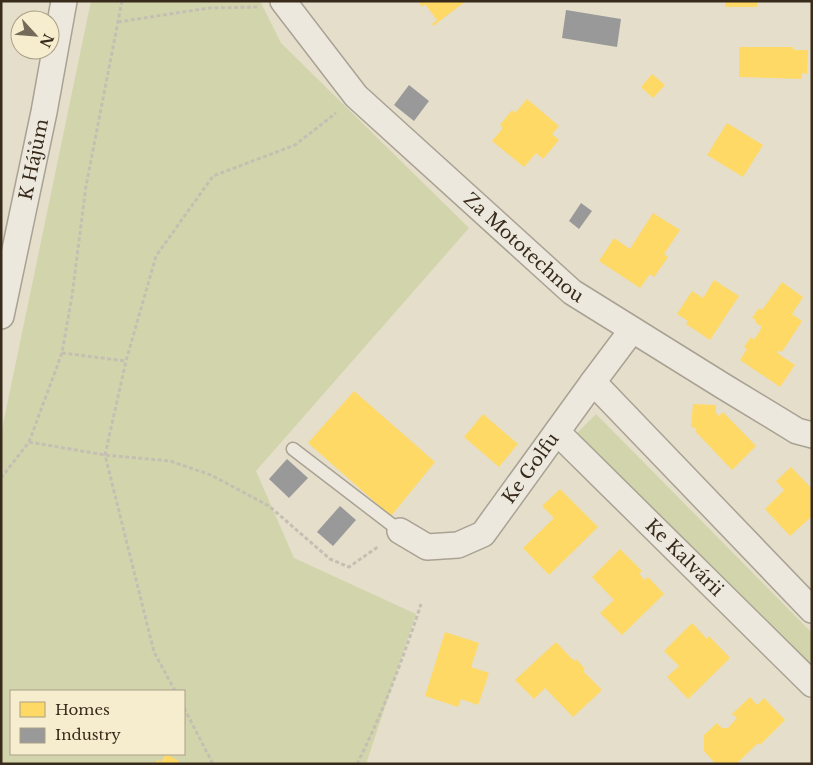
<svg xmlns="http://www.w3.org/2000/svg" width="813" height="765" font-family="'Libre Baskerville',serif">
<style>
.green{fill:#d2d5ac;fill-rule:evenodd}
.homes{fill:#ffd966}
.industry{fill:#999}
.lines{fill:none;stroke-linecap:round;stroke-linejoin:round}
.lane-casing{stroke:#a9a294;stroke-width:15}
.street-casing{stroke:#a9a294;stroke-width:28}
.path{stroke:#c5bfb3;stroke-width:3;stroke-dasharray:4 2.5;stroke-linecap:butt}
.lane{stroke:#ece8dd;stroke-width:12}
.street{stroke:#ece8dd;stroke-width:25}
.labels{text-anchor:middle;stroke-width:5;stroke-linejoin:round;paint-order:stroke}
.street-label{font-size:18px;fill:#382b1c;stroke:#f6edcf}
</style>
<rect width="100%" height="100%" fill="#e4deca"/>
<g class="green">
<path d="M91 1H260L281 43 469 228 256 471 294 558 416 614 366 764H1V434ZM11 691H184V754H11Z"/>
<polygon points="596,414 812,633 812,669 809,671 577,433"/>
</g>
<g class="homes">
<polygon points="418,1 466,1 433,26 432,24 437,20 425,4 422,7"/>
<rect x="725" y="1" width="32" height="6"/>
<polygon points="739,47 793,47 793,50 808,50 807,74 802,73 802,79 739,77"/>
<polygon points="652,74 665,85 653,98 641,87"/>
<polygon points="527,99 559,126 552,134 559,140 543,159 536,153 524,167 492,141 503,128 500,125 512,110 515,113"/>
<polygon points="727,123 763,145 743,177 707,155"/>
<polygon points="653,213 680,230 664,254 668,257 654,277 650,274 640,288 599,261 614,238 630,249"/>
<polygon points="714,280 739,296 710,340 686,324 688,321 677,314 692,291 703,298"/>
<polygon points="782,282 803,297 792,314 802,321 782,352 779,350 777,353 795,365 780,387 740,360 747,349 744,347 751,337 754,340 762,327 755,322 756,320 752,318 759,308 762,310"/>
<polygon points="354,391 435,462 391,516 308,443"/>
<polygon points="693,404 716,405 716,413 719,416 723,412 756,446 732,470 696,432 696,428 691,427"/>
<polygon points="483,414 518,444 499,467 464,437"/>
<polygon points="791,467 812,489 812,516 790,536 765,509 784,490 776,481"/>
<polygon points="560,489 598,527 549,575 523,548 554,518 542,506"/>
<polygon points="620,549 642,571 639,574 645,580 648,577 664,594 622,635 600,613 614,600 592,577"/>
<polygon points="692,623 707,639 709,636 730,658 688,699 667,677 679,666 664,651"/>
<polygon points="445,632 479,643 471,667 489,673 478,705 461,699 458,707 425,696"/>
<polygon points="556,642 574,661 576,659 585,669 583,671 602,690 573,717 545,688 534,699 515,680"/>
<polygon points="750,697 757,705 764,698 785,720 760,745 758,743 736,764 712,764 714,762 704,751 704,735 717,723 722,728 728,728 737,718 734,715 731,715"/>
<polygon points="166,754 179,761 177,764 155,764 157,760 161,762"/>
</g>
<g class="industry">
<polygon points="566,10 621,19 617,47 562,38"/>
<polygon points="409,85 429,101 414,121 394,105"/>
<polygon points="581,203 592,211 579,229 569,221"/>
<polygon points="287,459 308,478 289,498 269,479"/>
<polygon points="340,506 356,520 333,546 317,532"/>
</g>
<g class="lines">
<g class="lane-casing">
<polyline id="lane" points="293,449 400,531"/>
</g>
<g class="street-casing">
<g id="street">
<path id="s1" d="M283 1 356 96 572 292 723 386 797 431 812 435"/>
<path id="s2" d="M1 316 44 112 64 1"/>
<polyline points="593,382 812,610"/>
<path id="s3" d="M557 432 812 684"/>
<path id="s4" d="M400 531 427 547 458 545 483 534 593 382 632 330"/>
</g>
</g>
<g class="path">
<polyline points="118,22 209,8 259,7"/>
<polyline points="62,353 126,361"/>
<polyline points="29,442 105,455 170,461 211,475 269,506 330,559 349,567 379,546"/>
<polyline points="1,478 29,442 62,353 72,296 86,186 122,1"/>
<polyline points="175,691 154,652 105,455 126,361 156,256 213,176 295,145 336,113"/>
<polyline points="184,708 213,764"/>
<path d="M357 764C383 712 403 659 421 604"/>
</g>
<use href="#lane" class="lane"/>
<use href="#street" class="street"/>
</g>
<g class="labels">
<g class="street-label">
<text dy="6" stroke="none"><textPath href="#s2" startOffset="160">K Hájům</textPath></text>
<text dy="6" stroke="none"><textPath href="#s1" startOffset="346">Za Mototechnou</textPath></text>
<text dy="6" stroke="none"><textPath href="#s4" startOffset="171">Ke Golfu</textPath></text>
<text dy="6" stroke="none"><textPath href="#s3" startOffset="179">Ke Kalvárii</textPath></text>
</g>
</g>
<rect width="813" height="765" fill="none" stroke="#382b1c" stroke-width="5"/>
<rect x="10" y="690" width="175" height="65" fill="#f6edcf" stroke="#aa9f87"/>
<rect x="20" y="702" width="25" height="15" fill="#ffd966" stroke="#aa9f87"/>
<text x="55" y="715" font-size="15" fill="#382b1c">Homes</text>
<rect x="20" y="728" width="25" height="15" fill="#999999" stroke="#aa9f87"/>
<text x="55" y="740" font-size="15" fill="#382b1c">Industry</text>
<g transform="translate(35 35) rotate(116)"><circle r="24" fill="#f6edcf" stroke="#aa9f87"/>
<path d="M0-4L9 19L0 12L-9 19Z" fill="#746a59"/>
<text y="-8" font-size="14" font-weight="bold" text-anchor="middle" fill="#382b1c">N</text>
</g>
</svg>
